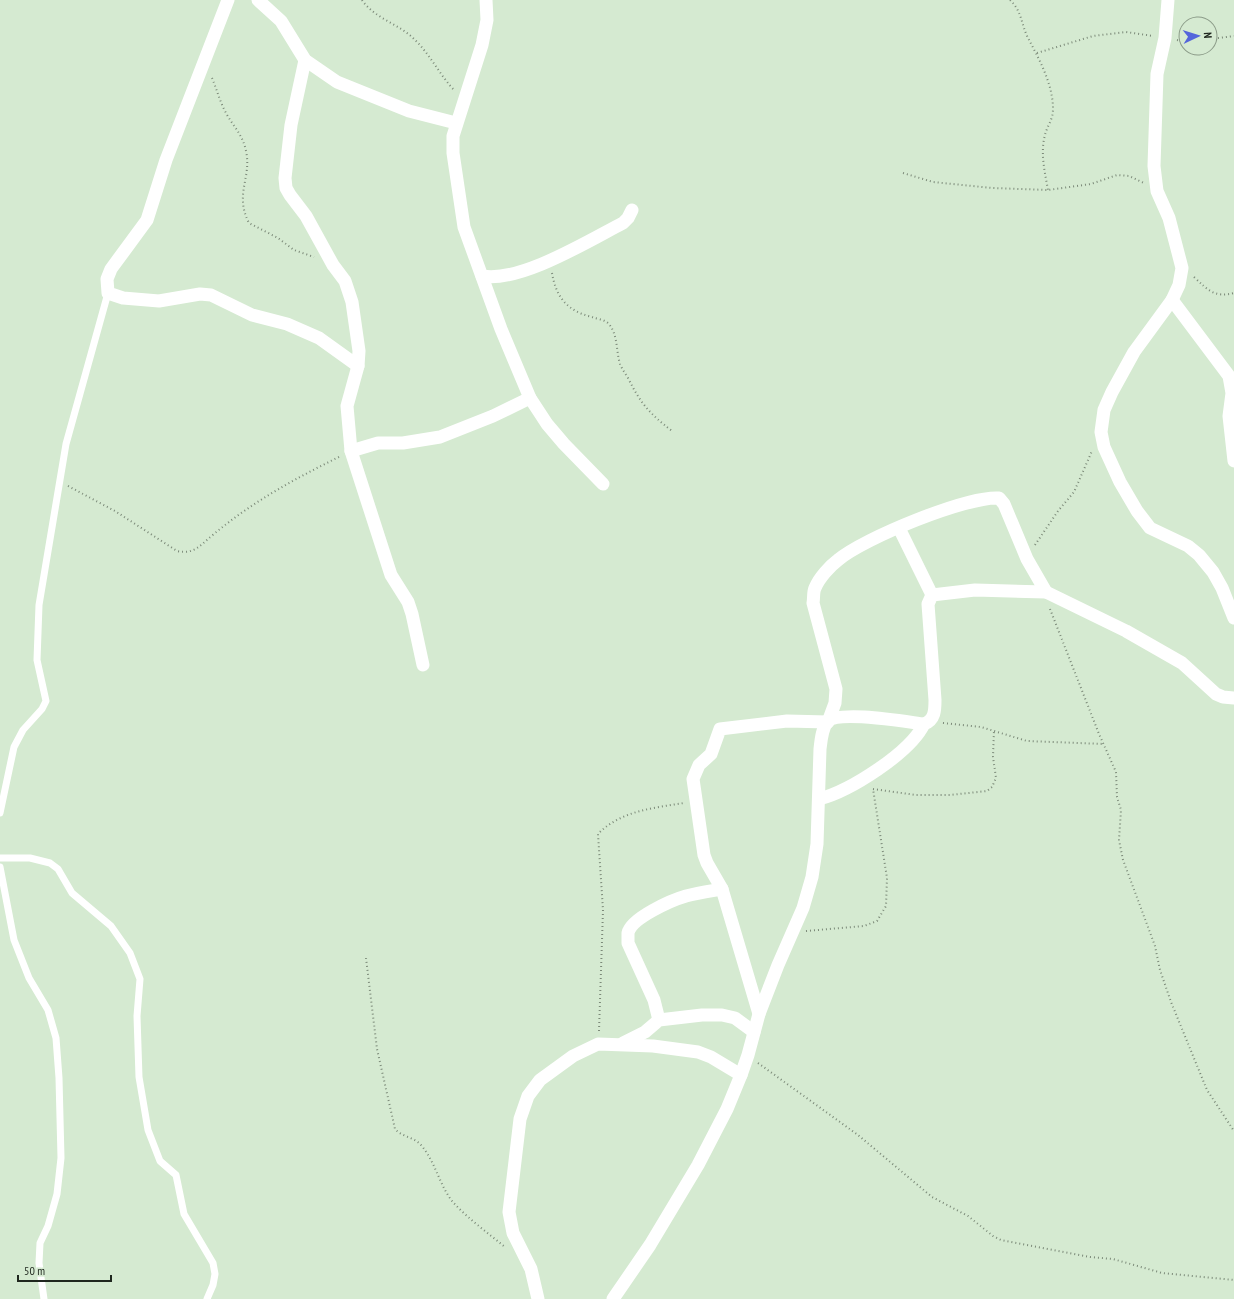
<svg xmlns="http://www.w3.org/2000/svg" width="1234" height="1299" font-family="'PT Sans Narrow',sans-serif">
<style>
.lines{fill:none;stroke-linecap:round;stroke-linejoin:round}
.path{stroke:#7c8a79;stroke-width:2;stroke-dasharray:1 3;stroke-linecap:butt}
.service{stroke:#fff;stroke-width:7}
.minor{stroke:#fff;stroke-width:13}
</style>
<rect width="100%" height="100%" fill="#d5ead1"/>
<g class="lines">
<g class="path">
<path d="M362 0C375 19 398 23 414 39 430 54 439 74 454 90"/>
<path d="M1010 0C1022 11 1021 24 1028 38 1039 59 1053 84 1053 109 1053 120 1047 126 1045 135 1040 153 1045 173 1048 190"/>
<polyline points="1210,39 1234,36"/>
<polyline points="1177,40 1186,42"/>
<polyline points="1037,53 1093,36 1126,32 1153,36"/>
<path d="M212 78C217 90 220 102 226 113 233 126 243 135 246 151 252 178 234 194 249 223L278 238 294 250 314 257"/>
<polyline points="903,173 933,182 992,188 1048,190 1091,184 1117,175 1129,176 1144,183"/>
<path d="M552 273C556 297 567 311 592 317 597 319 604 319 609 324 618 335 616 351 620 364 622 369 625 373 628 378 641 404 649 413 672 431"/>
<path d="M1194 277C1208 290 1214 298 1234 293"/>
<path d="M68 486 115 511 177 551C195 555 201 544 214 534 252 502 296 478 341 456"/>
<polyline points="1035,545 1058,511 1074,492 1092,451"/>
<polyline points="1050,609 1099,734 1116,772 1117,797 1121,810 1119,840 1123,860 1155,946 1160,970 1171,1002 1207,1090 1234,1131"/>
<polyline points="943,723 981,727 1027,741 1104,744"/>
<polyline points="873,789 916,795 950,795 987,791 992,787 996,778 993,757 994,730"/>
<polyline points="806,931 864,926 877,921 886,906 887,878 873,789"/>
<path d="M366 958 377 1049 395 1129C402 1137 414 1137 421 1145 435 1161 439 1184 452 1201 467 1218 488 1233 505 1247"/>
<path d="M599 1031 603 910 598 834C620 811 653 808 684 803"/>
<polyline points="758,1063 858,1135 932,1197 968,1216 993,1236 1001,1240 1090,1257 1113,1259 1162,1273 1234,1280"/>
</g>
<g class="service">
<polyline points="0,813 14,747 23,730 42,709 46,701 37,660 39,605 66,444 108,293"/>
<polyline points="0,858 30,858 50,863 58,869 72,893 111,926 130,953 140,979 137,1016 139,1077 148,1130 160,1161 176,1175 184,1214 213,1263 215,1274 213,1285 207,1299"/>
<polyline points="0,867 14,940 29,978 48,1010 56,1038 59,1078 61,1158 57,1194 48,1226 40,1243 39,1263 44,1299"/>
</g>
<g class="minor">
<polyline points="228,0 166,160 147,220 111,269 107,279 108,293 123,298 159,301 200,294 211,295 252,315 287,324 319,338 358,366"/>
<polyline points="258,0 281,21 305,60 337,82 409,111 456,123"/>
<polyline points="486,0 487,20 482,45 453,136 453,153 464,227 501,329 530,398 547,424 564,444 603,484"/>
<polyline points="1168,0 1165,38 1157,74 1154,166 1157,191 1169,218 1182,268 1179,285 1172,300 1134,352 1112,392 1104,410 1101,432 1104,447 1120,482 1137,511 1150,528 1188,546 1199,555 1213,572 1222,588 1234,618"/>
<polyline points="305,60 291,125 285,178 286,188 290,195 306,216 333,265 345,281 352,302 359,351 358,366 347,406 351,451 391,575 408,602 412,614 423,665"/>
<path d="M482 276C520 283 588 241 623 223L628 218 632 210"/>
<polyline points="1172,300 1229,376 1232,393 1229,416 1234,461"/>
<polyline points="351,451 378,443 403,443 440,437 493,416 530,398"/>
<polyline points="899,528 932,595"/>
<path d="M819 799C850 791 910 753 924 724"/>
<path d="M759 1014 722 889 707 863 704 855 693 779 699 765 711 754 720 729 787 721 828 722 835 703 836 689 813 603C814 598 813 592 815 588 819 578 830 566 838 560 864 538 967 496 999 498L1004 504 1027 559 1046 592"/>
<path d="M659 1020 654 1000 628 943C628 940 628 936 628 933 631 918 672 900 686 896 698 893 711 891 722 889"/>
<polyline points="623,1043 645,1032 659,1020 702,1015 722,1015 735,1018 754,1032"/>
<polyline points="538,1299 531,1269 513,1233 509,1212 520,1119 528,1096 540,1080 573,1056 598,1044 653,1046 698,1052 711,1057 741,1075"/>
<path d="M613 1299 650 1245 698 1165 727 1109 741 1075 748 1055 759 1014 778 965 803 908 812 877 817 844 820 749C821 740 822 729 827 722 838 710 907 722 924 724 935 720 935 710 935 700L928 604 932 595 975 590 1046 592 1126 631 1182 663 1216 694 1223 697 1234 698"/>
</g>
</g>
<g transform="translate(1198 36) rotate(86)"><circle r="19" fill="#d5ead1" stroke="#8c9c89"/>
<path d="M0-3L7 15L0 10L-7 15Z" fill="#5465db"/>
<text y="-6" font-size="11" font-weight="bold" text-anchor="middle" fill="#1f271e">N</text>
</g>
<path d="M18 1275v6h93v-6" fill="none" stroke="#1f271e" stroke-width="2"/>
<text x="24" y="1275" font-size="12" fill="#1f271e" stroke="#d5ead1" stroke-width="3" paint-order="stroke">50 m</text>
</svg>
